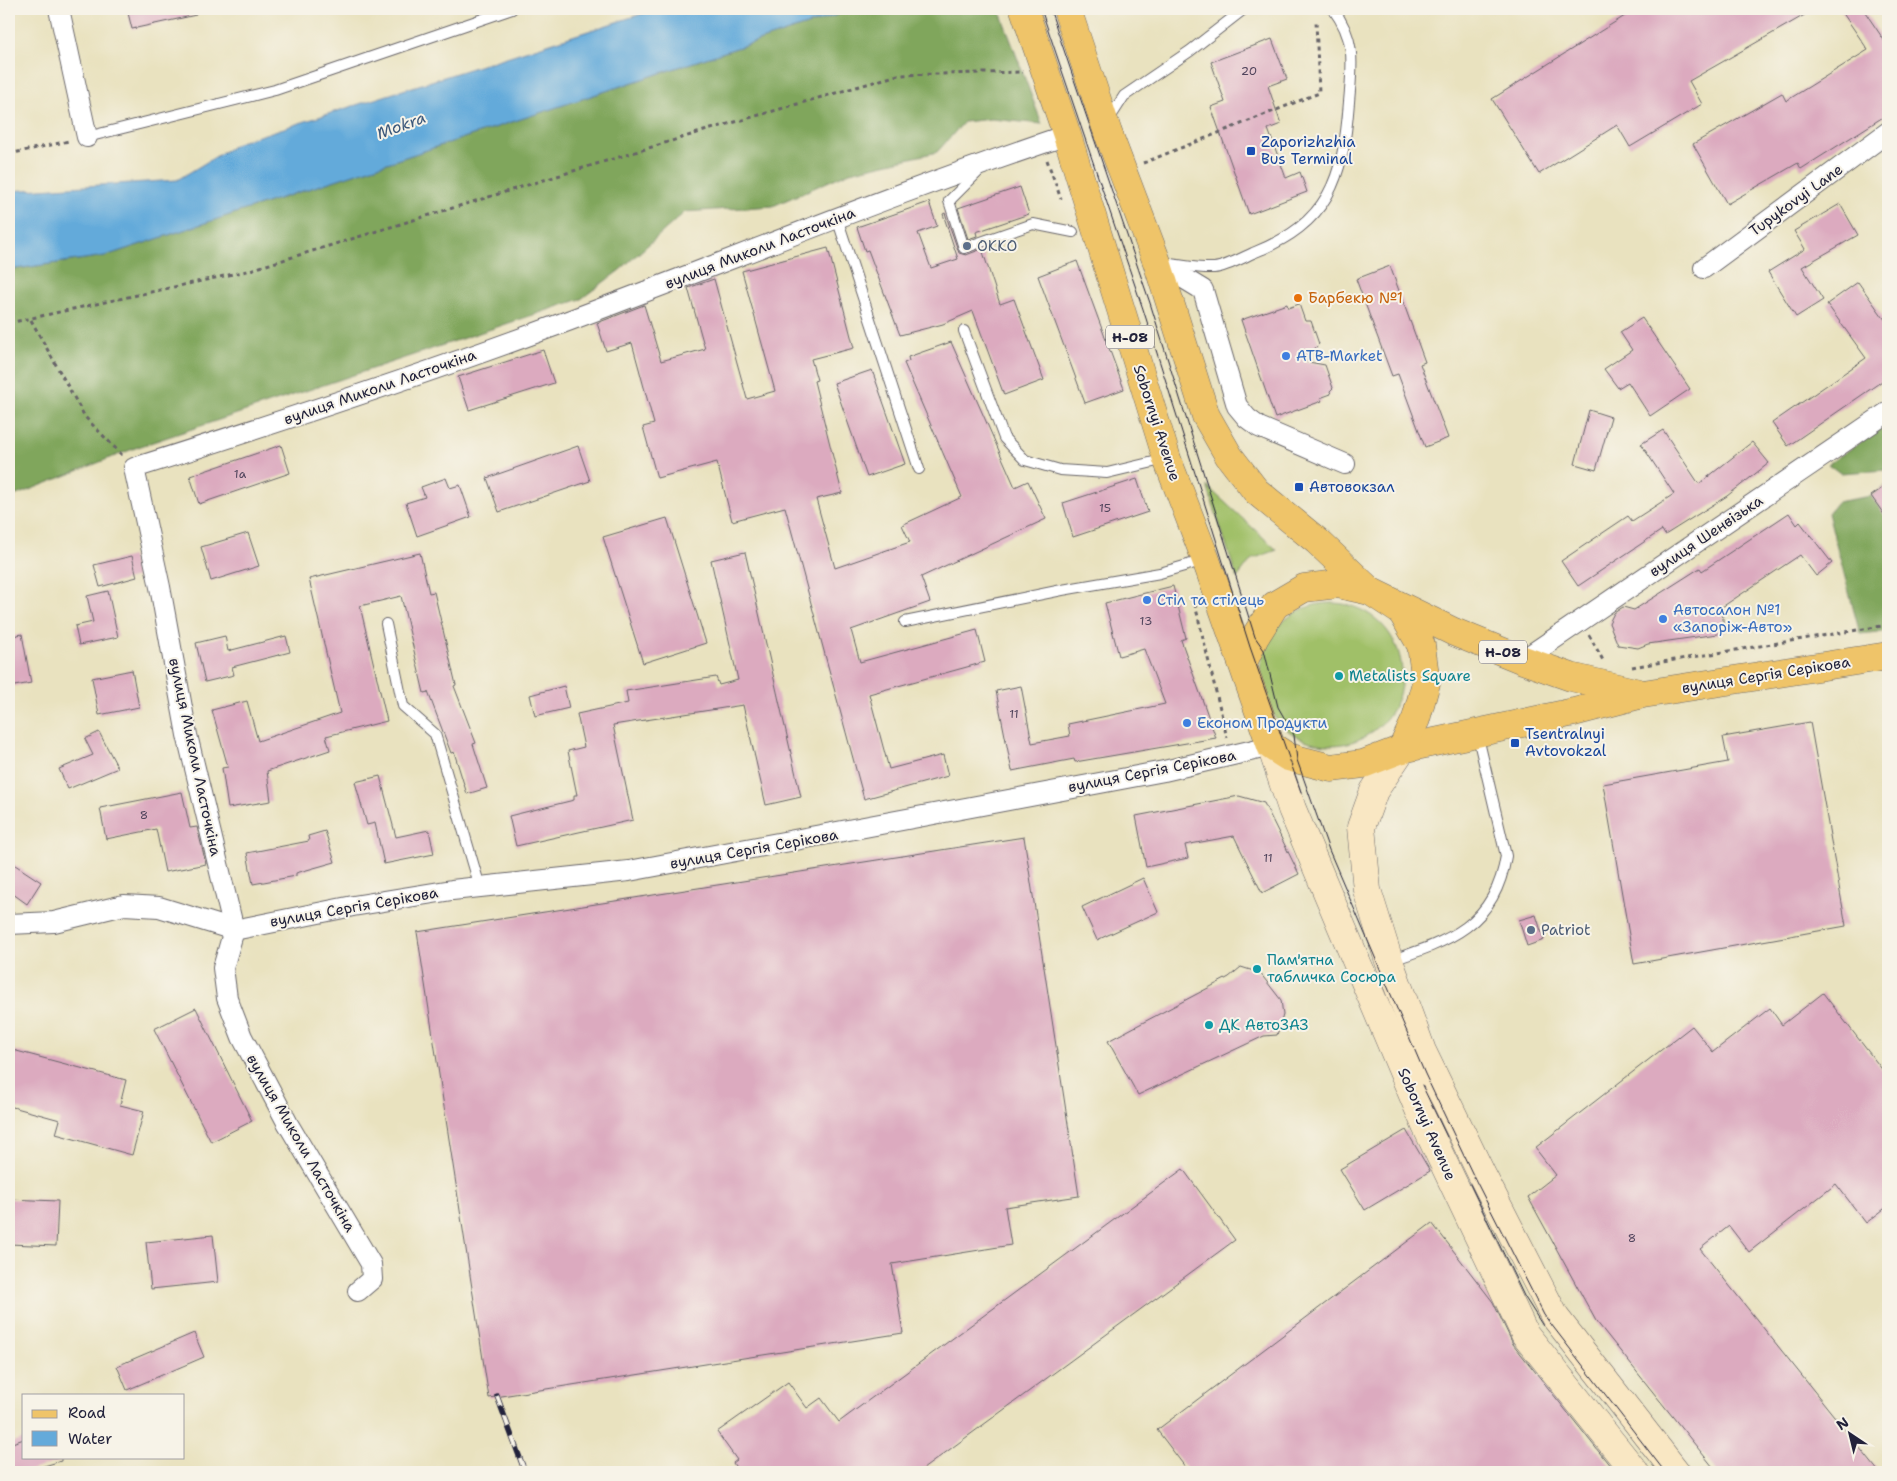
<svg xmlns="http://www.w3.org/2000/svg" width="1897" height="1481" font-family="'Shantell Sans',sans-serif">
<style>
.green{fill:#a0c068;stroke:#617152}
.forest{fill:#80a65c;stroke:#51644c}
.water{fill:#64aada;stroke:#43668a}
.building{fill:#dcaabf}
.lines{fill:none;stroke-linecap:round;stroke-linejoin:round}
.lane-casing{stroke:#686569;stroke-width:12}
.street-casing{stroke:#686569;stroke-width:22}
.secondary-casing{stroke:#686569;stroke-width:29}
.primary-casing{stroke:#686569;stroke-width:29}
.path{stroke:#686569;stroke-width:3;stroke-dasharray:4 4;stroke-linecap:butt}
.lane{stroke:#fff;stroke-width:10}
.street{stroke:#fff;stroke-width:20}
.secondary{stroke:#f9e7c3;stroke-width:28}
.primary{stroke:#efc469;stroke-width:28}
.tram{stroke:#22223b;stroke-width:1}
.rail-casing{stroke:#22223b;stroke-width:5.5}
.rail{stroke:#f7f3e8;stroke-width:4;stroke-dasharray:11;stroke-linecap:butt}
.transit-dot{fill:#1a4fb4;stroke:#f7f3e8;stroke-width:2}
.service-dot{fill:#5c6f8a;stroke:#f7f3e8;stroke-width:2}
.food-dot{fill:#e8710a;stroke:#f7f3e8;stroke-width:2}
.shop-dot{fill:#3f7fe0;stroke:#f7f3e8;stroke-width:2}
.culture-dot{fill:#0f9aa8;stroke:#f7f3e8;stroke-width:2}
.labels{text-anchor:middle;stroke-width:4;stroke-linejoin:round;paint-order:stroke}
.number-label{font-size:12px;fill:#50445c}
.shield{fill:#f7f3e8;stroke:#62616f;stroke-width:1}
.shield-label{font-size:14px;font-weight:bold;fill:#22223b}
.transit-label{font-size:15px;fill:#164399;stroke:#f7f3e8;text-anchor:start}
.street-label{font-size:15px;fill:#22223b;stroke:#f7f3e8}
.service-label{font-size:15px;fill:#4e5e75;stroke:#f7f3e8;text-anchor:start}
.food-label{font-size:15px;fill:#c56008;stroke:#f7f3e8;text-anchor:start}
.shop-label{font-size:15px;fill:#366cbe;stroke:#f7f3e8;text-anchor:start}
.culture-label{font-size:15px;fill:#0d838f;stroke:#f7f3e8;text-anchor:start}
.water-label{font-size:16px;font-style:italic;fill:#3c587b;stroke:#f7f3e8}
</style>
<rect width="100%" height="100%" fill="#f7f3e8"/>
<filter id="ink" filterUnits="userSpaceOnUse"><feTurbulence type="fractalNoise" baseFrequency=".02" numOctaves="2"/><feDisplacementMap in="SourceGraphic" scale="10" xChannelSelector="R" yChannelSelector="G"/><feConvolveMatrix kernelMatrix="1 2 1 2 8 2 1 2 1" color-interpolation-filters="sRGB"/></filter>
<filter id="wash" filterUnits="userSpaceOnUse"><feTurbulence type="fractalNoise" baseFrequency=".0096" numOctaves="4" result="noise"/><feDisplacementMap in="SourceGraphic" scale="20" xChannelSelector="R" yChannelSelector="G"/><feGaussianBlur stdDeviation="1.12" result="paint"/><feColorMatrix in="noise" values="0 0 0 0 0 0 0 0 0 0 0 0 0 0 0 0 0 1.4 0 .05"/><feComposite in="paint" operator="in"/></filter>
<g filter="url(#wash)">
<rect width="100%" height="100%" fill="#e9e2bf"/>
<g class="green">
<polygon points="1207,486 1277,550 1252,559 1237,578"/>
<circle cx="1331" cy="674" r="71"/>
</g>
<g class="forest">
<polygon points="855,9 999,9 1042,124 991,119 964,122 937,152 850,172 773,206 685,212 620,270 581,299 138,447 9,498 9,270 105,256"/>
<polygon points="1888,424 1888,470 1840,473 1828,464"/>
<polygon points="1888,484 1888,631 1860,634 1828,513 1837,502 1871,496"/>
</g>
<polygon class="water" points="670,9 855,9 105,256 9,270 9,191 177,180 240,142 651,11"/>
<g id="blocks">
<g class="building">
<polygon points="127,9 195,9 196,15 132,29"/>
<polygon points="1636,9 1815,9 1689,81 1702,104 1630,147 1617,125 1539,174 1492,99"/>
<polygon points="1840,9 1863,9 1888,46 1888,114 1801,169 1798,163 1727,204 1693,144 1782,93 1786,101 1868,50"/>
<polygon points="1272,39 1287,79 1268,86 1281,124 1268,129 1286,178 1300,172 1307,192 1249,214 1211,107 1225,102 1211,62"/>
<polygon points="1020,187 1029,214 976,232 977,236 968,239 958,208"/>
<polygon points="929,202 937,226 918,233 931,268 958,259 943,214 945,213 959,253 966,255 982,249 1000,304 1014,299 1044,380 1004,395 973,311 943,324 900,335 868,250 865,251 857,227"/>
<polygon points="1840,204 1858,235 1802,267 1823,300 1796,317 1768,272 1805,249 1794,231"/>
<polygon points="828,248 854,348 811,359 817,380 814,381 842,493 816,499 835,568 910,542 902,525 962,497 904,363 909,361 908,357 951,342 1015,487 1028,481 1046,519 921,577 930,602 851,630 860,662 977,630 985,662 869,694 889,769 943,755 948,776 864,799 785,507 732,521 717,462 657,478 643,427 654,424 632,343 606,351 597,323 644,305 661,361 705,349 688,288 714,279 747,399 775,391 742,271"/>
<polygon points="1077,261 1124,389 1085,403 1038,276"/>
<polygon points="1390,266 1425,362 1420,364 1448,438 1425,447 1398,374 1392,376 1356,279"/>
<polygon points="1858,282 1888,324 1888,377 1788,446 1772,423 1866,358 1827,304"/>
<polygon points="1287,304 1288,308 1299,304 1305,321 1311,321 1319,344 1303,361 1325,365 1333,388 1330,391 1331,394 1320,398 1322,401 1275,418 1241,320"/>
<polygon points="1642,318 1690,389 1650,416 1628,382 1618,388 1604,369 1632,350 1620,332"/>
<polygon points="543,350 554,383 469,410 458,377"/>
<polygon points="872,370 905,464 867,477 834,383"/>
<polygon points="1589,410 1611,417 1596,470 1575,464"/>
<polygon points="1663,430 1699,484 1752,442 1769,463 1727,496 1665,535 1662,530 1578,586 1561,561 1628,516 1632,521 1674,494 1641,444"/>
<polygon points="281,445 290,473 199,504 190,476"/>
<polygon points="578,446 590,481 499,512 487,478"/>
<polygon points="446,478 450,488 460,485 471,517 417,536 406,503 425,497 421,487"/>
<polygon points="1137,479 1148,512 1073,537 1063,503"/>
<polygon points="1888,484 1888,520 1871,496"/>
<polygon points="1789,513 1797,525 1800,522 1832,563 1816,576 1800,555 1722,607 1724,633 1648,644 1638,648 1618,645 1609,623 1614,613 1623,607 1634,610 1700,568 1702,571"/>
<polygon points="667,518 706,643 643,663 603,537"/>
<polygon points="248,533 259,566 211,581 201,547"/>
<polygon points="745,552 801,797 766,805 743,705 613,725 633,820 516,846 509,816 574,800 574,795 577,795 568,751 584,747 577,714 628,703 626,691 716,677 719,685 738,680 711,560"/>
<polygon points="420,553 429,593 434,592 456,685 454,686 476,743 473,744 487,788 467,794 454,752 451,753 428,692 424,693 401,596 360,606 387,721 326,736 330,750 267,771 271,801 228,808 222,768 228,767 212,710 247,701 258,741 340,713 309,579"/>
<polygon points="132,556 137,577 100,587 94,565"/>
<polygon points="1173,586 1186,638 1181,640 1216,738 1075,762 1074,759 1012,771 996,691 1021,686 1032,743 1070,736 1068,724 1165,704 1144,649 1119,656 1105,603"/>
<polygon points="108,591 118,637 79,645 75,626 93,622 87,596"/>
<polygon points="22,634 31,683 9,687 9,637"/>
<polygon points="225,636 228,651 286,636 290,652 232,667 234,675 205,682 196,643"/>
<polygon points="132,670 139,707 99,715 92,678"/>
<polygon points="564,686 569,708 535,716 530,695"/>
<polygon points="1810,722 1846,926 1634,964 1603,784 1728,762 1723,737"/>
<polygon points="99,732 118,768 68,789 59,769 93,755 85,739"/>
<polygon points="380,776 396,837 429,830 434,854 384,864 375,823 367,825 355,782"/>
<polygon points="182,792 190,828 197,827 206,864 165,872 156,829 106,839 100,808"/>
<polygon points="1239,796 1264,803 1299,874 1262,893 1234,836 1185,845 1188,858 1146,867 1136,816"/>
<polygon points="325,831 335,862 296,873 296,876 253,884 247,853 309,841 308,836"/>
<polygon points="1024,837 1079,1196 1005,1207 1011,1245 892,1264 903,1333 489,1398 417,932"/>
<polygon points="9,861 41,882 27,904 9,891"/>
<polygon points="1143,878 1158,912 1097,940 1082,907"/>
<polygon points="1536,915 1544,940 1527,946 1519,920"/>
<polygon points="1241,967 1260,973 1281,1000 1283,1015 1277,1035 1264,1036 1138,1095 1108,1041 1229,977"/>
<polygon points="1823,993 1888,1077 1888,1206 1866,1223 1836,1184 1749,1252 1729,1226 1700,1249 1879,1472 1717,1472 1596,1321 1528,1197 1556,1175 1535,1148 1692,1026 1713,1052 1770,1008 1782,1025"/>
<polygon points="196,1008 252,1121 211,1142 154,1029"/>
<polygon points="9,1049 126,1080 120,1105 144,1111 132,1155 56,1134 60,1120 9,1106"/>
<polygon points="1406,1130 1430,1171 1365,1210 1340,1169"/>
<polygon points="1183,1169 1235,1240 919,1472 739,1472 733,1463 737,1460 717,1432 788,1382 807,1408 821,1398 839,1422"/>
<polygon points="9,1199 58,1201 56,1246 9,1244"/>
<polygon points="1432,1223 1493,1302 1513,1344 1615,1472 1189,1472 1157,1430"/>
<polygon points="213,1235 218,1282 151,1289 146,1242"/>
<polygon points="194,1333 204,1357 127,1390 117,1366"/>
<polygon points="24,1439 24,1457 61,1457 61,1461 24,1472 9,1472 9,1444"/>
</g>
</g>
</g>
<g filter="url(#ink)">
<use href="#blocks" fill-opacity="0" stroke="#686569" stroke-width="1"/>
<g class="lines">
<g class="lane-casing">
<g id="lane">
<polyline points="1108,121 1124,96 1190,51 1244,9"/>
<polyline points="87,137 275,90 512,9"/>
<polyline points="978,172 949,201 964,248 1033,224 1073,232"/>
<polyline points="837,218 919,469"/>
<path d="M1169 264C1183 265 1199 269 1214 268 1226 267 1242 258 1253 253 1329 223 1343 180 1349 102 1352 65 1357 41 1333 9"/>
<polyline points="964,331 1004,438 1025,460 1060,470 1107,473 1166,459"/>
<polyline points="905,622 1062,590 1160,573 1205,560"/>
<polyline points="386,624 403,706 435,734 480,887"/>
<path d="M1389 961C1449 941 1495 926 1506 856L1477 733"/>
</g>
</g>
<g class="street-casing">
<g id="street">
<polyline points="59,9 87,137"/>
<polyline points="1157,262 1203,290 1237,406 1247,418 1259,427 1345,464"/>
<polyline points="1704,268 1888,132"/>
<polyline points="1523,660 1888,412"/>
<polyline points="9,924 54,922 124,905 159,907 234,930 353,906 452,890 629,871 1164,771 1271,746"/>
<path d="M358 1291 372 1279 371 1264 288 1124 242 1037 227 998 223 968 234 930 187 735 160 587 134 468C273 424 412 379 549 328 722 264 893 193 1067 135"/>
</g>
</g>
<g class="secondary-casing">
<g id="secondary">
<polyline points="1271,746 1292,809 1426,1126 1525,1334 1635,1472"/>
<polyline points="1402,749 1374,791 1361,827 1367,890 1389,961 1422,1051 1483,1177 1555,1317 1676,1472"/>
</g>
</g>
<g class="primary-casing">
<g id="primary">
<polyline points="1024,9 1067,135 1167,459 1206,560 1271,746 1288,757 1331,768 1363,764 1402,749 1574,712 1643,694 1888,656"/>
<polyline points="1067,9 1108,133 1157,262 1206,416 1229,456 1256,491 1317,541 1370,591 1454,632 1523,660 1571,677 1639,693"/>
<polyline points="1243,663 1255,637 1275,605 1304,588 1338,584 1370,591 1402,612 1421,645 1426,683 1416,719 1402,749"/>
</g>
</g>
<g class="path">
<polyline points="9,154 69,141"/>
<polyline points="1047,160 1061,199"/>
<polyline points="1143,163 1319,93 1316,21"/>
<polyline points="31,320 85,417 122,455"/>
<polyline points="9,323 247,271 704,131 898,75 1023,72"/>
<polyline points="1193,596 1227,738"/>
<polyline points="1589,635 1604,662"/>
<polyline points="1632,667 1888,625"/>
</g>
<use href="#lane" class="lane"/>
<use href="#street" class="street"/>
<use href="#secondary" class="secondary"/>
<use href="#primary" class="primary"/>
<g class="tram">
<polyline points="1041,9 1143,309 1250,647 1301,792"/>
<polyline points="1050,9 1150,303 1255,637 1264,650 1278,707 1294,735 1297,760 1329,850 1425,1074 1473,1175 1544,1315 1665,1472"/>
<polyline points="1422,1085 1447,1137"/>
<polyline points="1470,1184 1524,1296 1543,1326"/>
</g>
<g class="rail-casing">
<polyline id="rail" points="497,1396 525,1472"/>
</g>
<use href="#rail" class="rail"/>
</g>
</g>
<g class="transit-dot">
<rect x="1246" y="146" width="10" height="10" rx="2.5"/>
<rect x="1294" y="482" width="10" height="10" rx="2.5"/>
<rect x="1510" y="738" width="10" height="10" rx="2.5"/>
</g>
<g class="service-dot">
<circle cx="967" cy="246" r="5"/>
<circle cx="1531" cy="930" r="5"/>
</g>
<circle class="food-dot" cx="1298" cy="298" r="5"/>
<g class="shop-dot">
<circle cx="1286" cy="356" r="5"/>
<circle cx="1147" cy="600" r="5"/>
<circle cx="1663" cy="619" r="5"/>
<circle cx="1187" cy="723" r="5"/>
</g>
<g class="culture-dot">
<circle cx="1339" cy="676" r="5"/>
<circle cx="1257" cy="969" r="5"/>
<circle cx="1209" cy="1025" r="5"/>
</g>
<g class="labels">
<g class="number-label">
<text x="1249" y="75">20</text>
<text x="240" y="478">1а</text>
<text x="1105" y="512">15</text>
<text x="1146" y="625">13</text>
<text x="1014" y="718">11</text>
<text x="144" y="819">8</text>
<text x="1268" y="862">11</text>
<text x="1632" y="1242">8</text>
</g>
<g class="shield">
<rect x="1106" y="325.5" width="48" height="23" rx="4"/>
<rect x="1479" y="640.5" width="48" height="23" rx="4"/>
</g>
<g class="shield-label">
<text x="1130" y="342">Н-08</text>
<text x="1503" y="657">Н-08</text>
</g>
<g class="transit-label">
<text x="1261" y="147">Zaporizhzhia<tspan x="1261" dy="17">Bus Terminal</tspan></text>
<text x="1309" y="492">Автовокзал</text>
<text x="1525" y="739">Tsentralnyi<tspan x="1525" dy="17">Avtovokzal</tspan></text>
</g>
<g class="street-label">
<text transform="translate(1796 200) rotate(-36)" y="5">Tupykovyi Lane</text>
<text transform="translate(760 248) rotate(-21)" y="5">вулиця Миколи Ласточкіна</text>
<text transform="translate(380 387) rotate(-19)" y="5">вулиця Миколи Ласточкіна</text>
<text transform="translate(1157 423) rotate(72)" y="5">Sobornyi Avenue</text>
<text transform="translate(1706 536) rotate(-34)" y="5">вулиця Шенвізька</text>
<text transform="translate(1766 675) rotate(-9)" y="5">вулиця Сергія Серікова</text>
<text transform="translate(195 757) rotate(78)" y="5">вулиця Миколи Ласточкіна</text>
<text transform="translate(1152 771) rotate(-11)" y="5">вулиця Сергія Серікова</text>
<text transform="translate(754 849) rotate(-10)" y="5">вулиця Сергія Серікова</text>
<text transform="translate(354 907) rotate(-10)" y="5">вулиця Сергія Серікова</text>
<text transform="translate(1427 1124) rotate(66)" y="5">Sobornyi Avenue</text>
<text transform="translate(301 1143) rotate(60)" y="5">вулиця Миколи Ласточкіна</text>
</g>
<g class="service-label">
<text x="977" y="251">OKKO</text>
<text x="1541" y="935">Patriot</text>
</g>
<g class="food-label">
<text x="1308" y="303">Барбекю №1</text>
</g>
<g class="shop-label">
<text x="1296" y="361">ATB-Market</text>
<text x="1157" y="605">Стіл та стілець</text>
<text x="1673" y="615">Автосалон №1<tspan x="1673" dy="17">«Запоріж-Авто»</tspan></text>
<text x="1197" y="728">Економ Продукти</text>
</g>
<g class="culture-label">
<text x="1349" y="681">Metalists Square</text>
<text x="1267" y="965">Пам'ятна<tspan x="1267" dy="17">табличка Сосюра</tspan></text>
<text x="1219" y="1030">ДК АвтоЗАЗ</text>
</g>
<g class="water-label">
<text transform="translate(401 125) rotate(-20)" y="6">Mokra</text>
</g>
</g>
<rect width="1897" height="1481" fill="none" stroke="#f7f3e8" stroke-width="30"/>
<rect x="22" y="1394" width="162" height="65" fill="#f7f3e8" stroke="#a29fa3"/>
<rect x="32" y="1410" width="25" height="8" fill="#efc469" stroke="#a29fa3"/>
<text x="68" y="1418" font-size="15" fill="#22223b">Road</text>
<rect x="32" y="1431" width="25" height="15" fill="#64aada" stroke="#a29fa3"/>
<text x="68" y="1444" font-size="15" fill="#22223b">Water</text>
<g transform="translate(1850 1434) rotate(325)" stroke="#f7f3e8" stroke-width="4" paint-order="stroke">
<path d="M0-4L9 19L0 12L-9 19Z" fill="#22223b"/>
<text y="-8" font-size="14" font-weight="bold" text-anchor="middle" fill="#22223b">N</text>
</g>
</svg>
